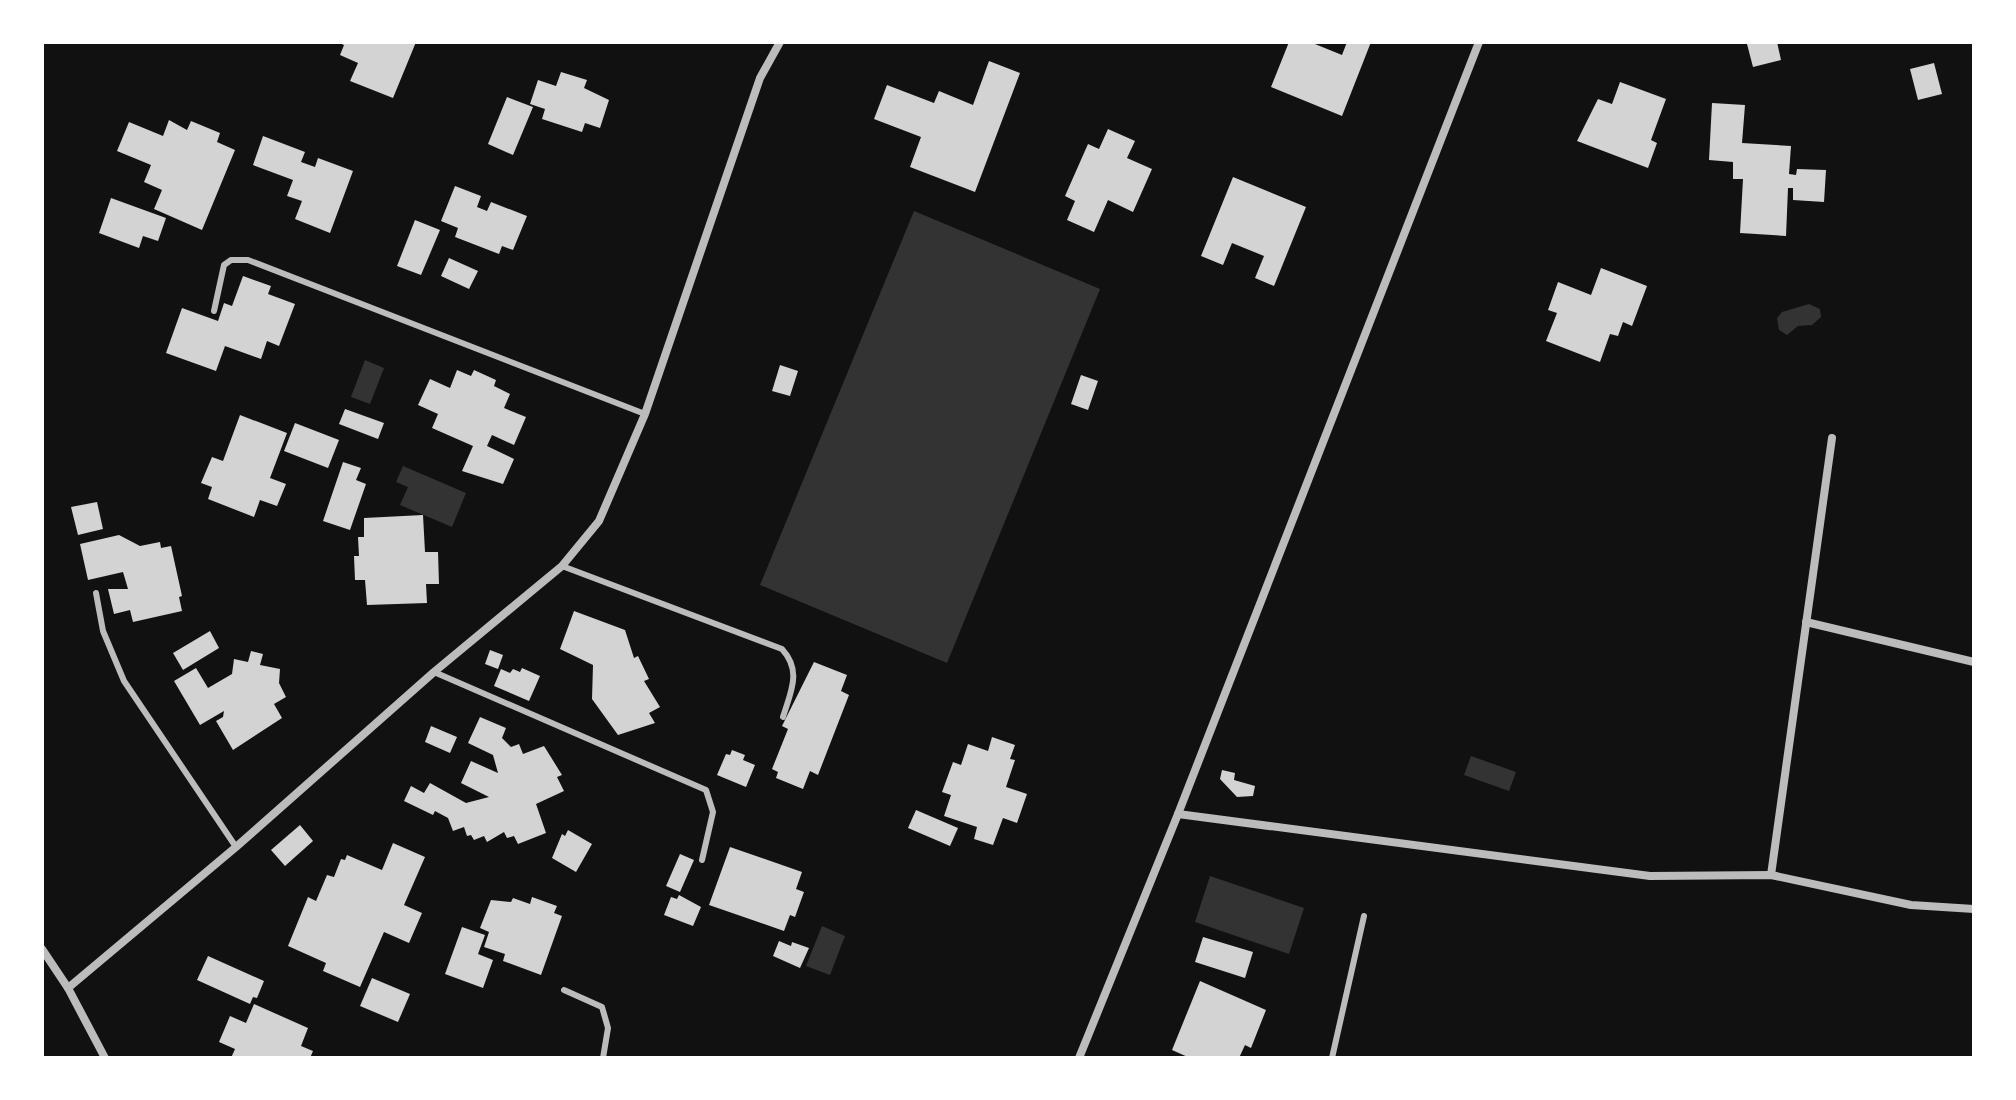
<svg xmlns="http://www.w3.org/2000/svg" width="2016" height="1100" font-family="'Open Sans',sans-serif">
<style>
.water{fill:#333}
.building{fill:#d3d3d3}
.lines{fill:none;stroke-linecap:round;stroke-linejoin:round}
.service{stroke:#bcbcbc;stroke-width:6}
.minor{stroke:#bcbcbc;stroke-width:8}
</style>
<rect width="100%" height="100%" fill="#111"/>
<g class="water">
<polygon points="914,211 1100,289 947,663 760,585"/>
<polygon points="1809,304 1820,309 1821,317 1812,325 1798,326 1787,335 1779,330 1777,318 1782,312"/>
<polygon points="365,360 384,368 370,404 351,397"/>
<polygon points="403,466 466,493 452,527 400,505 408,487 396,482"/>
<polygon points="1471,756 1516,772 1509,791 1464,775"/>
<polygon points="1210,876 1304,908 1289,954 1195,922"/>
<polygon points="822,926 845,936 830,975 806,966"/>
</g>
<g class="building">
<polygon points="337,42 416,42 393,98 350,81 358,63 340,55 344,45"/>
<polygon points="1289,42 1310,42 1342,55 1347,42 1371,42 1342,116 1271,87"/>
<polygon points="1757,42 1777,42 1781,60 1753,67 1747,44"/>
<polygon points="989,61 1020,73 975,192 910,167 921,137 874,119 887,85 934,103 939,91 973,105"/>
<polygon points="1934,63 1942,94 1918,100 1910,69"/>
<polygon points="561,72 587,80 584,88 609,100 600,128 585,123 582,132 542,119 545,109 530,104 538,80 556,86"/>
<polygon points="1620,82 1666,99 1651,140 1657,143 1648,168 1577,141 1598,99 1612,104"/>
<polygon points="507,97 533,107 513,155 488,144"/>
<polygon points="1712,103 1745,105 1742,143 1791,146 1789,174 1796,175 1797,169 1826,170 1824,202 1793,200 1793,188 1788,188 1786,236 1740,233 1743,179 1733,179 1733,162 1709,160"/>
<polygon points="169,120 187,130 191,121 220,133 217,142 235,150 202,230 154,209 162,190 144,182 151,165 117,151 129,122 163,136"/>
<polygon points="1108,129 1135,141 1127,158 1152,169 1133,212 1108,200 1094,232 1067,220 1075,201 1065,196 1088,144 1099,149"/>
<polygon points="263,136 305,152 301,162 315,167 318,158 353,171 330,233 295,219 302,201 287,196 293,180 253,165"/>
<polygon points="1233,177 1306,207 1274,286 1255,278 1264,256 1232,243 1223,265 1201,256"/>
<polygon points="455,186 481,196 477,207 487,211 491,202 527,216 513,250 502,246 499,254 455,237 458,228 441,221"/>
<polygon points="111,198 166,218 158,241 143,236 139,248 99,233"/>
<polygon points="415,220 440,230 421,275 397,266"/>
<polygon points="449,258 478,271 469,289 441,276"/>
<polygon points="1601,268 1647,286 1632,326 1623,322 1618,336 1610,334 1600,362 1546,341 1557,313 1548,310 1558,282 1591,295"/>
<polygon points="243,276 271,286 268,294 295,304 279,346 267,341 261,359 225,346 216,371 166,353 182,308 218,321 224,303 232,306"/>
<polygon points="780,365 798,371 790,396 772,391"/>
<polygon points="457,370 471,376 474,370 496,380 494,386 510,394 504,408 526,417 514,445 492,435 487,446 514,459 503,484 462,471 473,446 432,428 438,414 418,405 430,379 450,388"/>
<polygon points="1081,375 1098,381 1088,410 1071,404"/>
<polygon points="345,409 384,423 378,439 339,424"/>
<polygon points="240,415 287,433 270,478 286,484 277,506 260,500 254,517 208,499 212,487 201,483 212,457 223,461"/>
<polygon points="295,423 339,440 328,468 284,451"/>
<polygon points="343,462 361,468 356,480 366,484 350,530 323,521"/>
<polygon points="97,502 103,529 78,535 71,507"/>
<polygon points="423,515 425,552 438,552 439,584 426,584 427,603 367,605 365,580 355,580 354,556 359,556 358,537 364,537 364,518"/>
<polygon points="119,535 140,546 160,542 161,548 171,546 182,596 179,597 182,611 133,622 130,610 114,614 108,589 128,589 123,572 88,580 80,544"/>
<polygon points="574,611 625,630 634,658 638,656 649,679 644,681 660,707 649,713 655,723 618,735 592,699 593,665 560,649"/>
<polygon points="210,631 219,648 183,670 173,653"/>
<polygon points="490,650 503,655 498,669 485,664"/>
<polygon points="251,651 263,654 260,665 280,669 279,683 286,697 274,704 282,718 233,750 216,721 223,717 224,711 200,725 174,681 196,668 208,688 232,674 234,659 248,662"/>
<polygon points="814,662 847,675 841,691 849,695 818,775 810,771 803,789 776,778 778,772 772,769 788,729 782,726"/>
<polygon points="522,668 540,676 529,701 494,686 501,669 510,673 513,669 520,672"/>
<polygon points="480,717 506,728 502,738 511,747 519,744 523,754 544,746 562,775 557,777 564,791 536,804 546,833 518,844 514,836 507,838 504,832 487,842 484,836 474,840 471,835 467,836 464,827 453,831 448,818 435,811 433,815 404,801 411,786 424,793 430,783 466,803 489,797 461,783 471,761 498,773 493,755 468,743"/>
<polygon points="431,726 457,737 450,753 425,742"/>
<polygon points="992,737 1015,745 1010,759 1015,760 1006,787 1027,794 1017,823 1003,818 993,845 974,839 977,827 944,816 951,795 942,792 953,762 961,765 968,744 988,751"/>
<polygon points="732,750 745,755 743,760 755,765 746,787 717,775 726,754 730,755"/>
<polygon points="1222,770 1235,773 1234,780 1255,786 1253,796 1237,797 1220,779"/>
<polygon points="916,810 958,828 950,846 908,828"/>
<polygon points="300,825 313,841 285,866 271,850"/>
<polygon points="568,830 592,844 576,872 552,858 562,834 565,836"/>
<polygon points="393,843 425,857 404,905 422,913 409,943 384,932 360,987 323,971 326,963 288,946 308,897 316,901 327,875 334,877 341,859 345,860 347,855 382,870"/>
<polygon points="730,847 802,872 796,889 804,892 795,917 790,915 784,931 709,905"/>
<polygon points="680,854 694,860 680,892 666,886"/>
<polygon points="679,895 701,907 693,926 664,915 671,897 677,899"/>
<polygon points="532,897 557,906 554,913 562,916 541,975 503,961 505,954 484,947 489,932 480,928 491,900 511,902 513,898 530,904"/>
<polygon points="462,927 485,935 478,954 493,960 483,988 445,974"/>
<polygon points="1203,937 1253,952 1245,978 1195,962"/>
<polygon points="779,941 791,946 792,942 809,948 800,968 773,956"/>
<polygon points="208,956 264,981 257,998 253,997 250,1004 197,980"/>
<polygon points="372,978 410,994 398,1022 360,1006"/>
<polygon points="1200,981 1266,1010 1251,1048 1245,1045 1239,1058 1190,1058 1172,1050"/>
<polygon points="254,1004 308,1028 301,1046 313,1051 310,1058 231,1058 235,1049 219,1042 230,1016 246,1023"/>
</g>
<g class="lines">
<g class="service">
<polyline points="214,311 224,265 231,260 248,260 645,414"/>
<path d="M562 566 782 649C802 671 791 691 783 717"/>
<polyline points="96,593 103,631 124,681 236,847"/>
<polyline points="434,672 706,790 713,812 702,860"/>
<polyline points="564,990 602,1007 608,1028 603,1058"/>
<polyline points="1332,1058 1364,916"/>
</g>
<g class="minor">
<polyline points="1806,622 1974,662"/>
<polyline points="1178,814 1650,876 1771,875 1911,905 1974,909"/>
<polyline points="1771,875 1832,438"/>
<polyline points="42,949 68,988 105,1058"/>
<polyline points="68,988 236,847 434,672 562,566 599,521 645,414 760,78 780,42"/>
<polyline points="1079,1058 1178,814 1479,42"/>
</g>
</g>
<rect width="2016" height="1100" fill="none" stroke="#ffffff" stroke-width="88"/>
</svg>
